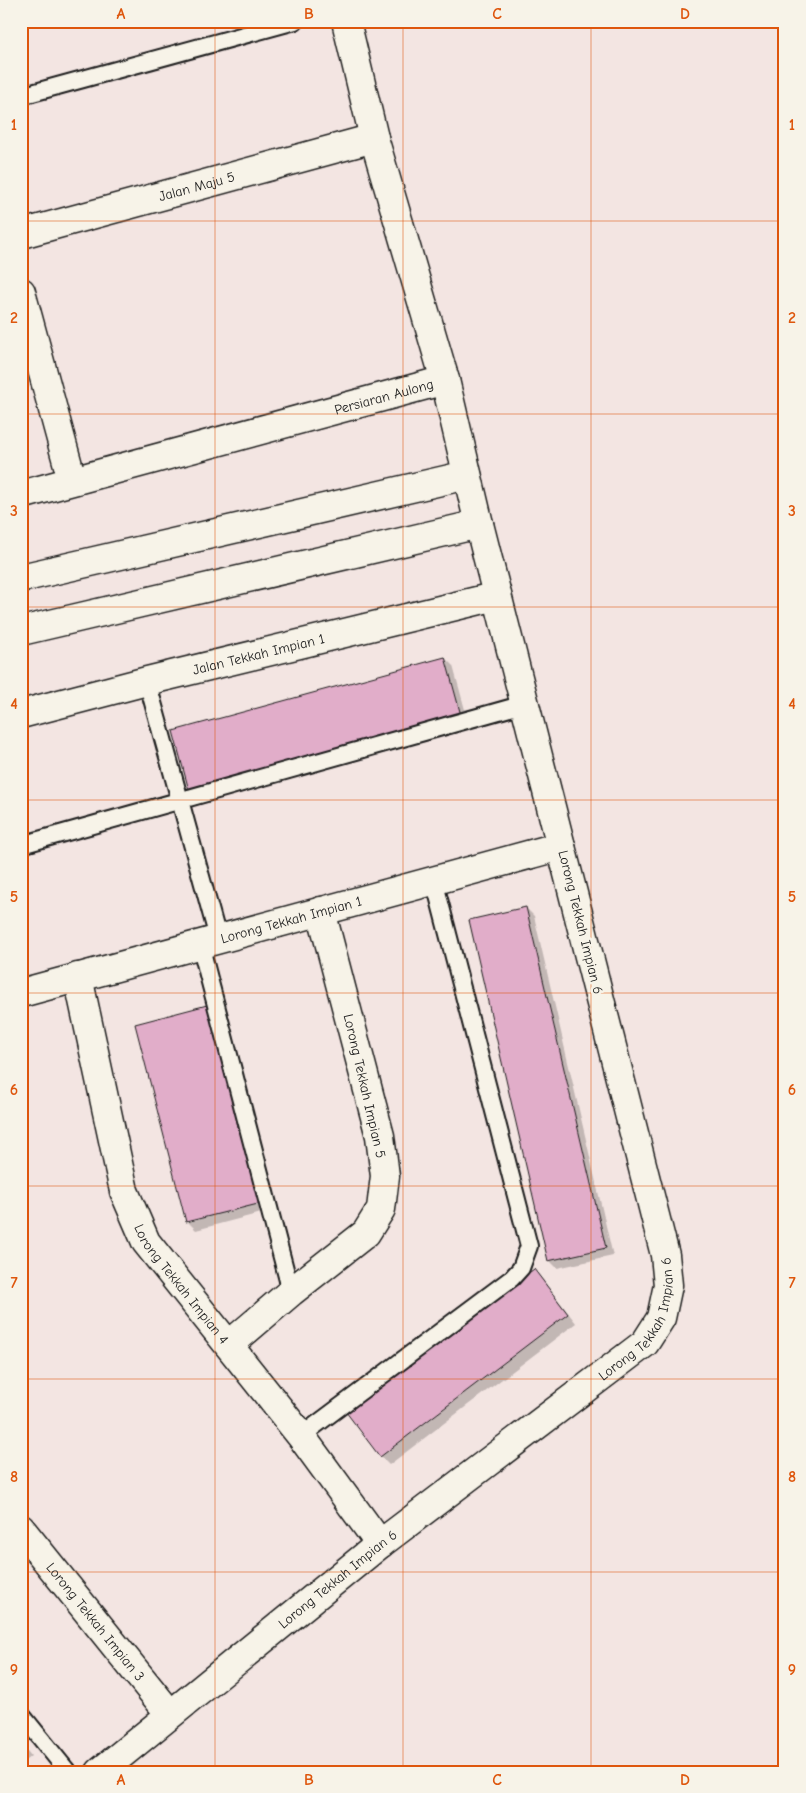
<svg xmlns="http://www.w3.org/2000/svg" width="806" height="1793" font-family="'Comic Neue',sans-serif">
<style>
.shadow{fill:#0003}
.building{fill:#e1adc9;stroke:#1c1c1c}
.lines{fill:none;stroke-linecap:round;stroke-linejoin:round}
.lane-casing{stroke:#1c1c1c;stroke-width:20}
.street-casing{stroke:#1c1c1c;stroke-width:31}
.lane{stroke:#f7f3e8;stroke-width:16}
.street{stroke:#f7f3e8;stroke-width:28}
.grid{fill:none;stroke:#de560d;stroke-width:1;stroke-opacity:0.55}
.labels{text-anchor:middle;stroke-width:5;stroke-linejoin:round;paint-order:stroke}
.street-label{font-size:14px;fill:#1c1c1c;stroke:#f7f3e8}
.neatline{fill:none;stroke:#de560d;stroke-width:2}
.grid-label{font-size:16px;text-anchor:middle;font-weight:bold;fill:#de560d}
</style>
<rect width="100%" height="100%" fill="#f3e5e2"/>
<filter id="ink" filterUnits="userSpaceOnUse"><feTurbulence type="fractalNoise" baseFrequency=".02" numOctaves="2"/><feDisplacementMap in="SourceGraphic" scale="10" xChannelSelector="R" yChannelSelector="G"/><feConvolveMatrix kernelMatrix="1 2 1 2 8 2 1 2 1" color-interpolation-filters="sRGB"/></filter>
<g filter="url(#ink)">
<g class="shadow">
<polygon points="445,658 453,666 470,728 199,801"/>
<polygon points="526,908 534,916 613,1256 557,1268 549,1260"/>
<polygon points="137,1025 269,1211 196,1230 188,1222"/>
<polygon points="534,1270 542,1279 576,1323 389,1465 381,1457 348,1413"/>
<polygon points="21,1743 31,1756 21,1764"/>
</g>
<g class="building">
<polygon points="445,657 462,719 190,794 173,731"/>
<polygon points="526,907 606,1248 548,1261 469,920"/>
<polygon points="211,1004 262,1203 186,1222 135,1024"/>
<polygon points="534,1269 568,1314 380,1457 346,1412"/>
</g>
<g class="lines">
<g class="lane-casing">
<g id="lane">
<polyline points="21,96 295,21"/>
<polyline points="147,681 218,938"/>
<polyline points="21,845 524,704"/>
<polyline points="200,944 291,1292"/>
<polyline points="301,1436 512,1278 521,1268 529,1246 434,880"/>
<polyline points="21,1714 68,1772"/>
</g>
</g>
<g class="street-casing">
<g id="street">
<path id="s1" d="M21 234 374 138"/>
<polyline points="21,292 72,480"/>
<path id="s2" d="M21 495 445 380 374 138 346 21"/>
<polyline points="21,578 467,475"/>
<polyline points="21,631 479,524"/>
<path id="s3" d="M21 714 147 681 497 596"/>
<path id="s4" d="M78 977 124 1191 146 1242 301 1436 380 1544"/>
<path id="s5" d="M21 993 561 846"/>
<polyline points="229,1345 291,1292 366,1233 381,1209 385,1176 380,1136 321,911"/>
<path id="s6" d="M21 1529 170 1714"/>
<path id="s7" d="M100 1772 380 1544 645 1343 661 1318 668 1285 665 1255 479 524 445 380"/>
</g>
</g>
<use href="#lane" class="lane"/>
<use href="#street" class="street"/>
</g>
</g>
<path class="grid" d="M215 21V1772M403 21V1772M591 21V1772M21 221H785M21 414H785M21 607H785M21 800H785M21 993H785M21 1186H785M21 1379H785M21 1572H785"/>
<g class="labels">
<g class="street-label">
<text dy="5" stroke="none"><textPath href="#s1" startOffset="182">Jalan Maju 5</textPath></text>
<text dy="5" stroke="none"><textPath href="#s2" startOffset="376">Persiaran Aulong</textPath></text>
<text dy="5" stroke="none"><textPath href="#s3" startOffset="245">Jalan Tekkah Impian 1</textPath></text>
<text dy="5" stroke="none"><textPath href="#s5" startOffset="280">Lorong Tekkah Impian 1</textPath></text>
<text transform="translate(581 922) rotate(76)" y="5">Lorong Tekkah Impian 6</text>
<text transform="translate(365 1086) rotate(77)" y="5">Lorong Tekkah Impian 5</text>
<text dy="5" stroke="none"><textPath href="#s4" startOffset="329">Lorong Tekkah Impian 4</textPath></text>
<text dy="5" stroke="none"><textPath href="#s7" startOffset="711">Lorong Tekkah Impian 6</textPath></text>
<text dy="5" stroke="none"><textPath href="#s7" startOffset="306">Lorong Tekkah Impian 6</textPath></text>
<text dy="5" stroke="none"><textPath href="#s6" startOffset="119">Lorong Tekkah Impian 3</textPath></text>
</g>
</g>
<rect width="806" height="1793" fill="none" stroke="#f7f3e8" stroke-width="55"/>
<rect x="28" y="28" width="750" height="1738" class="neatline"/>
<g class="grid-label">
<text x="121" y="19">A</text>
<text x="309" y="19">B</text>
<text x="497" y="19">C</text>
<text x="685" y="19">D</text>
<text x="14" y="130">1</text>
<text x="792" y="130">1</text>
<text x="14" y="323">2</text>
<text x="792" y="323">2</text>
<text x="14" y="516">3</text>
<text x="792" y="516">3</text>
<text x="14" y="709">4</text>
<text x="792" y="709">4</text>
<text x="14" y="902">5</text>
<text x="792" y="902">5</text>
<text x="14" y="1095">6</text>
<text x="792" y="1095">6</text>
<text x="14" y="1288">7</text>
<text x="792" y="1288">7</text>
<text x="14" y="1482">8</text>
<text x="792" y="1482">8</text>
<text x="14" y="1675">9</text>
<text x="792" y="1675">9</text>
<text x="121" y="1785">A</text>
<text x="309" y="1785">B</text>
<text x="497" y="1785">C</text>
<text x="685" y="1785">D</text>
</g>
</svg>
